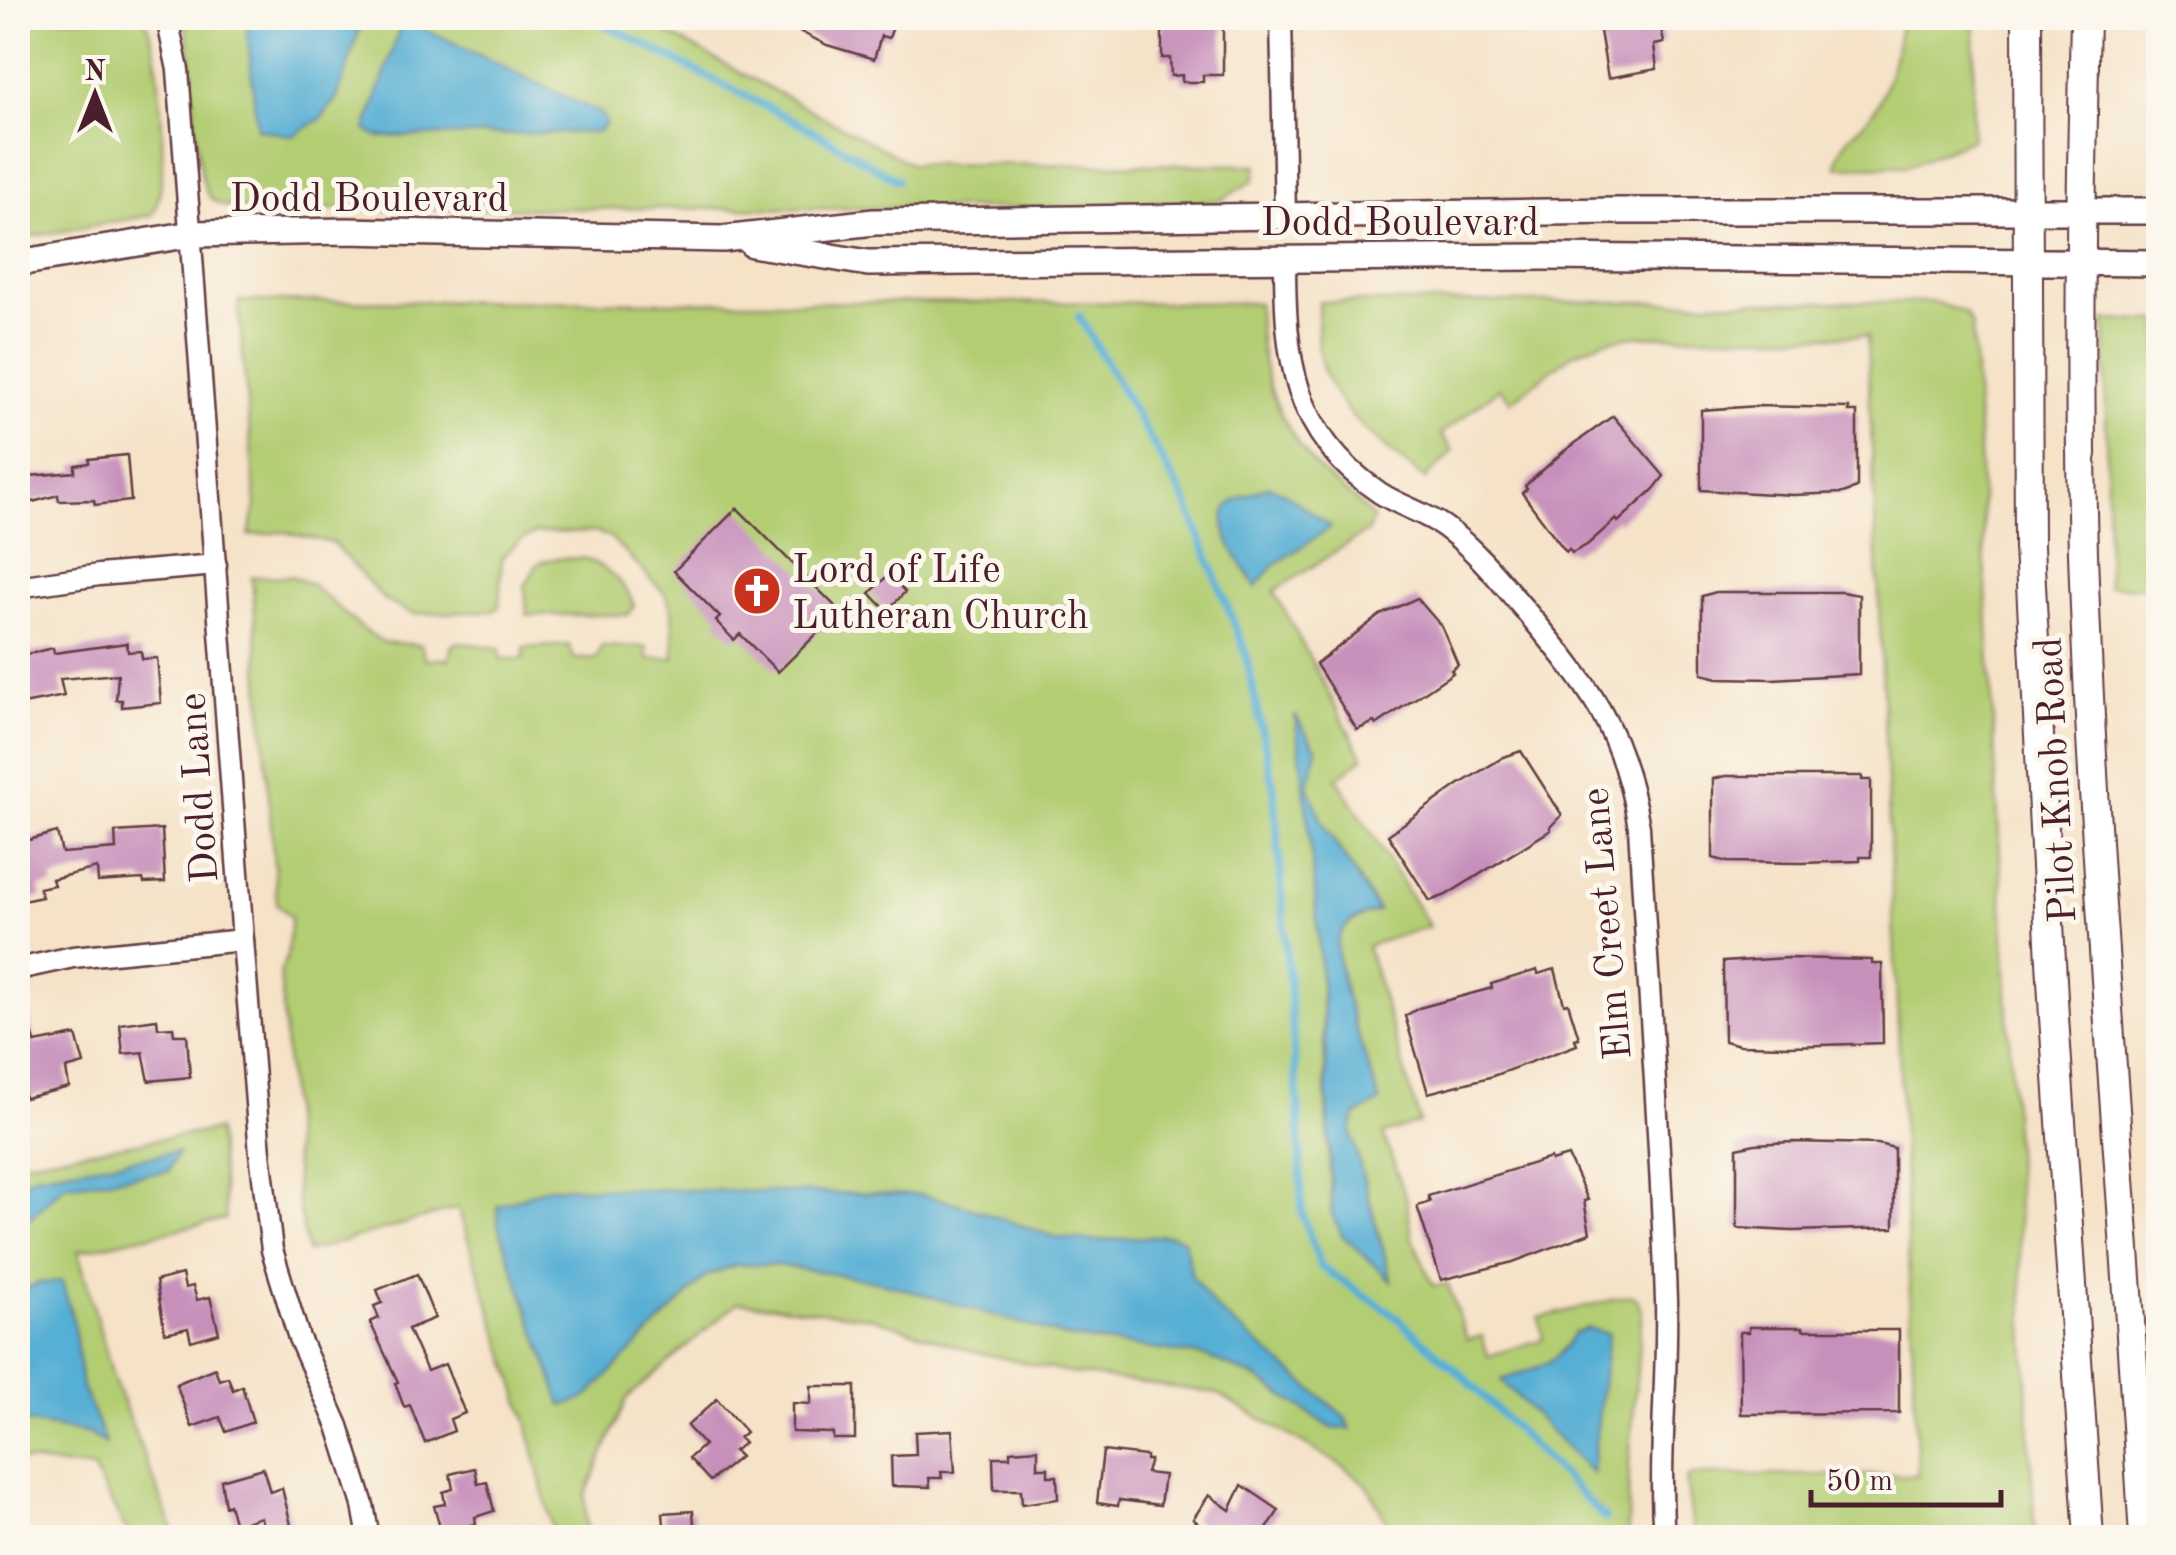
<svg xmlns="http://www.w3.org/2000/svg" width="2176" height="1555" font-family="'Old Standard TT',serif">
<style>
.green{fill:#b3cd73;stroke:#7e764f;stroke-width:2.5;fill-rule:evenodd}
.water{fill:#56afd4;stroke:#506780;stroke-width:2.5}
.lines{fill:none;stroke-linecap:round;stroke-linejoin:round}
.stream{stroke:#56afd4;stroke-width:8}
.building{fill:#c790bb}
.minor-casing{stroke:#643c42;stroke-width:25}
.tertiary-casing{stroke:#643c42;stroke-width:30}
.secondary-casing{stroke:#643c42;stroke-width:32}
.minor{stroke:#fff;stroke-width:20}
.tertiary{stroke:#fff;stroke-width:25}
.secondary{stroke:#fff;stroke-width:28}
.labels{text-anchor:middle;stroke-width:10;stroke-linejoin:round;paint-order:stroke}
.street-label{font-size:40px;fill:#4a1f2b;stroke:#fbf7ec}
.poi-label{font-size:40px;fill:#4a1f2b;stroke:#fbf7ec;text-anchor:start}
</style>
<rect width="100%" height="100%" fill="#fbf7ec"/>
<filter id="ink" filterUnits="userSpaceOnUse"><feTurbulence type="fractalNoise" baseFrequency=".01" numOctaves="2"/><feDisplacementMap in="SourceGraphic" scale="20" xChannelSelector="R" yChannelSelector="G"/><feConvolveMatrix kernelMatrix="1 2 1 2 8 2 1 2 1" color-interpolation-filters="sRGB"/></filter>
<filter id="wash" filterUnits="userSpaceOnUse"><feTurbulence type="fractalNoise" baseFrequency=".0048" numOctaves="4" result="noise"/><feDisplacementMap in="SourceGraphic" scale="40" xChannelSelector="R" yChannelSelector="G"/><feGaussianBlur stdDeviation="2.25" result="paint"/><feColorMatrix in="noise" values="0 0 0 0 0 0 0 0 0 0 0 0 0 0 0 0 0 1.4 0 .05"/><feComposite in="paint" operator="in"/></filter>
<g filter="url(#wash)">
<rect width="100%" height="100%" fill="#f5e2c7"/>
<g class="green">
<path d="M18 18H145C149 30 154 43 156 56 160 89 170 190 152 215L18 239Z"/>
<path d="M184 18H639L911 164 1257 165 1254 180 1219 201 1045 208 245 209C233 207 217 207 209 196 193 176 195 54 184 18Z"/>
<path d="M1900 18H1975L1972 139 1907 166 1837 167C1838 136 1867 128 1879 102 1889 79 1900 43 1900 18Z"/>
<path d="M238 301 1258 303C1258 368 1273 416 1316 466 1333 486 1357 497 1373 519L1368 531 1274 591 1363 758 1337 778 1429 926 1367 946 1420 1123 1383 1134 1406 1198 1412 1237 1433 1286 1448 1284 1467 1340 1482 1336 1488 1356 1543 1339 1539 1318 1631 1295 1638 1300 1642 1310 1629 1464 1628 1537H1394L1368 1486 1344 1467 1216 1393 1069 1373 972 1351 871 1317 738 1302 627 1398 585 1496 587 1537H554L528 1425 458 1208 307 1252 297 1197 280 973 287 956 291 917 277 904 252 577 291 576 311 584 360 627 383 642 421 645 425 659H449L451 647 457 642 499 648 501 659H524V648L569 645 574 659H596L602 646 647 647V659L674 658 672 611 665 594 610 537 596 532 536 533 520 541 502 557 499 606 494 611 413 614 384 600 333 543 284 532 249 535 256 506ZM1296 719 1317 750 1307 784 1322 822 1378 910C1363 917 1348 919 1340 935 1327 958 1371 1071 1380 1101L1355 1116 1351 1132 1391 1278 1332 1214 1319 946 1309 814ZM549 1187 921 1195 959 1204 1058 1238 1096 1241 1170 1235 1184 1240 1192 1276 1215 1309 1344 1416 1350 1429 1332 1428 1257 1378 1205 1356 1066 1337 881 1281 777 1265H735L706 1276 498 1206ZM1573 1334 1592 1472 1502 1380C1534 1368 1557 1366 1573 1334Z"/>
<path d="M1319 302H1934L1965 313 1972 325 1974 352 2035 1537H1694L1686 1478 1693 1475H1918L1867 336H1635L1603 341 1572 354 1511 401 1500 388 1441 434 1453 451 1425 479C1382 444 1328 409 1318 349 1316 335 1318 317 1319 302Z"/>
<polygon points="2105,320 2158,321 2158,587 2108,586"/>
<path d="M582 558C603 564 628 585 634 606L628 615H527L525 586 538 563 553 559Z"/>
<polygon points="217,1130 226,1219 78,1251 113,1377 176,1537 130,1537 93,1469 18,1460 18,1421 87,1433 105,1442 82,1387 74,1324 68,1306 39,1283 18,1292 18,1230 64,1185 168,1171 178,1153 36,1175 18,1184 18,1162"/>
</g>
<g class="water">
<polygon points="246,18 363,18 338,96 322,118 293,136 257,129"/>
<polygon points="403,18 601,114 606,124 598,132 379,137 366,130"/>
<path d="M1269 486 1285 493 1331 527 1274 565 1256 587C1244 567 1207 521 1233 502 1243 495 1258 491 1269 486Z"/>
<path d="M1295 715 1317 750 1308 785 1322 822 1378 911C1362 916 1348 919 1340 935 1327 959 1371 1071 1380 1102L1355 1116 1351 1132 1391 1281 1342 1235 1332 1214C1327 1048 1318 881 1295 715Z"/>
<polygon points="178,1152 168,1171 64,1185 18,1230 18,1184 36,1175"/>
<polygon points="549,1187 921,1195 959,1204 1058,1238 1096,1241 1170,1235 1184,1240 1192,1276 1215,1308 1344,1416 1351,1429 1332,1428 1257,1378 1205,1356 1066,1337 881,1282 777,1265 735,1265 706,1276 586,1398 562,1406 498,1225 498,1206"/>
<polygon points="62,1281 74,1324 82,1387 106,1444 87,1433 18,1421 18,1292 39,1283"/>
<path d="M1588 1328 1608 1334 1592 1473 1501 1380C1532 1369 1558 1365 1573 1334Z"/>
</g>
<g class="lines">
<g class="stream">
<polyline points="592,18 806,127 897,180"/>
<polyline points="1079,316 1186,501 1245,651 1274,789 1299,1116 1302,1214 1321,1267 1390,1312 1464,1377 1605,1518"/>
</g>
</g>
<g id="blocks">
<g class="building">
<polygon points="773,18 896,18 889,38 881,36 874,59 827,45"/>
<polygon points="1643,18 1659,18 1664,43 1654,45 1657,69 1608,78 1600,31 1622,27 1621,21"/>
<polygon points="1162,23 1223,23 1223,75 1203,75 1203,82 1182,82 1182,75 1171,76 1170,58 1162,58"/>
<polygon points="1758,406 1849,408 1849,412 1857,412 1857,488 1843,493 1793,495 1701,490 1701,410"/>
<polygon points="1613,416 1664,476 1654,489 1618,522 1616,519 1587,545 1572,553 1569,549 1566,552 1522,493 1527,489 1525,486 1563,452"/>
<polygon points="127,455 131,501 95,505 94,500 59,501 58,495 18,506 18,477 75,472 75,465 89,463 89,459"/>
<polygon points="737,508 840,611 778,672 740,634 734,640 716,621 720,617 674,571"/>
<polygon points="889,574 905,592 887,611 870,593"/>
<polygon points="1716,592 1842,592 1859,595 1859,674 1772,679 1718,678 1702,674 1702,596"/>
<polygon points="1417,598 1442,627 1458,665 1451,670 1453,673 1376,725 1374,722 1357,730 1316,664 1380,615"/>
<polygon points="127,643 128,652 141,651 142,659 157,658 161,703 122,707 122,700 116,700 118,674 60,679 64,696 18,705 18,656 53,648 54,653"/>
<polygon points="1521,751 1562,815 1550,827 1551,830 1446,895 1430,901 1388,835 1458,785 1504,757"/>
<polygon points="1725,776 1862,776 1862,780 1871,780 1871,857 1860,857 1860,861 1802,863 1728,862 1713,858 1713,779"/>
<polygon points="162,829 165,882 144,883 143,879 98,882 97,868 52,879 54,885 39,888 42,897 18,902 18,843 57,832 62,853 116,849 115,832"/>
<polygon points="1788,958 1872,960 1872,964 1882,964 1883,1043 1790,1046 1740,1045 1724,1041 1723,962"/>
<polygon points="1555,969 1564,1004 1568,1003 1579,1038 1575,1039 1577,1045 1490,1077 1428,1093 1405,1016 1419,1008 1492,988 1491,984 1537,970 1538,974"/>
<polygon points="25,1002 35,1043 76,1035 84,1064 66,1069 69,1087 25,1098 18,1070 18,1003"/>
<polygon points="157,1019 158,1028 173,1027 174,1035 187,1035 190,1077 149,1081 143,1052 123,1054 120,1024"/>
<polygon points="1793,1142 1878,1144 1894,1148 1894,1228 1792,1231 1737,1228 1737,1148 1755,1144"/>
<polygon points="1568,1156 1588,1200 1584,1201 1590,1233 1513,1262 1441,1280 1417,1206 1430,1202 1428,1196 1550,1158 1551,1161"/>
<polygon points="182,1274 185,1288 193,1286 197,1300 210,1297 219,1333 191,1341 188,1328 165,1333 156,1281"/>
<polygon points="417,1274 435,1318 408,1329 427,1371 445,1364 465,1413 450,1419 454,1431 425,1443 410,1405 404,1407 395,1383 398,1382 370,1322 379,1318 374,1306 382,1303 377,1290"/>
<polygon points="1749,1327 1803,1327 1803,1330 1899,1330 1899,1413 1741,1414 1740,1332 1749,1332"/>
<polygon points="215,1368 219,1380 228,1377 233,1390 242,1386 253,1422 226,1432 220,1417 192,1427 176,1384"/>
<polygon points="811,1386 855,1386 855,1439 833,1439 833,1433 792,1432 792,1403 811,1404"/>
<polygon points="717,1399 746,1432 739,1438 744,1443 734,1451 740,1457 710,1481 689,1458 704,1445 687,1426"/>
<polygon points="952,1430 955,1472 941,1472 942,1478 929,1478 930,1487 892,1486 891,1456 916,1455 915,1432"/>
<polygon points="1038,1449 1038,1468 1048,1468 1048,1476 1057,1476 1058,1499 1022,1504 1021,1490 994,1490 993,1457 1010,1457 1010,1451"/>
<polygon points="1103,1451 1146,1456 1146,1460 1150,1460 1146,1473 1164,1475 1160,1505 1119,1500 1118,1506 1097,1503"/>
<polygon points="263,1468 270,1492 282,1488 291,1525 264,1532 261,1517 235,1525 229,1504 225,1506 221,1480"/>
<polygon points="475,1468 478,1484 487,1482 494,1511 475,1517 476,1524 468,1526 470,1535 443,1538 434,1506 445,1504 443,1492 453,1489 450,1474"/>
<polygon points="1242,1485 1279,1510 1261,1538 1217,1538 1193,1519 1209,1495 1230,1510"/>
<polygon points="693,1511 695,1538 665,1538 663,1513"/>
</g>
</g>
</g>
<g filter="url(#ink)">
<use href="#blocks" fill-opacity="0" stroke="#643c42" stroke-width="2.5"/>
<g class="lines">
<g class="minor-casing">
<g id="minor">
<polyline points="167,18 178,70 243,940 260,1153 272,1250 299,1338 338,1426 363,1505 369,1538"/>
<polyline points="1281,18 1285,216"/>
<path d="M1285 259C1285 356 1291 433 1380 493 1400 506 1426 513 1446 528 1477 551 1500 581 1525 610 1589 686 1622 726 1639 827 1648 985 1661 1143 1666 1301 1668 1380 1658 1459 1664 1538"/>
<polyline points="18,587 99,575 216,565"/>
<polyline points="18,969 73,957 243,940"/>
</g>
</g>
<g class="tertiary-casing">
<g id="tertiary">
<polyline points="752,244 868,263 1545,257 2158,263"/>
<polyline points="18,263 192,234 346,231 723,239 874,222 1616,211 2158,211"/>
</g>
</g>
<g class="secondary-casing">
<g id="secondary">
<polyline points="2027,18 2029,547 2054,1017 2089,1538"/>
<path d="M2085 18C2081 196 2078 374 2083 553 2094 882 2125 1209 2144 1538"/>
</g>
</g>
<use href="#minor" class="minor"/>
<use href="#tertiary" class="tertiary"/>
<use href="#secondary" class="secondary"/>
</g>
</g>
<defs>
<g id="church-disc" transform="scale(2.5)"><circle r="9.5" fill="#c8321e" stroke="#fbf7ec"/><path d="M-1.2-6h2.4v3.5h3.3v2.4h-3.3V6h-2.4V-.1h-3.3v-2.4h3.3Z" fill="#fff"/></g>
</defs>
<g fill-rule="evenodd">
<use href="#church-disc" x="757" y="591"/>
</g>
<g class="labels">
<g class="street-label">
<text x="369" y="211">Dodd Boulevard</text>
<text x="1400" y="235">Dodd Boulevard</text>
<text transform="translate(2054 780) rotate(-93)" y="14">Pilot Knob Road</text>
<text transform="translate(197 788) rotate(-94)" y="14">Dodd Lane</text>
<text transform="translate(1605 924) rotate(-95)" y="14">Elm Creet Lane</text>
</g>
<g class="poi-label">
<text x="792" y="582">Lord of Life<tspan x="792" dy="46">Lutheran Church</tspan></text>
</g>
</g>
<rect width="2176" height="1555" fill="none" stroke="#fbf7ec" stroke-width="60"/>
<g transform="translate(95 95)" stroke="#fbf7ec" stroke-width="8" paint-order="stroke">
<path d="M0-8L18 38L0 25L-18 38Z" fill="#4a1f2b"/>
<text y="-15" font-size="28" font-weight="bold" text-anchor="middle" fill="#4a1f2b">N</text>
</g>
<path d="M1811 1490v15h190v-15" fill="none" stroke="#4a1f2b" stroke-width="5"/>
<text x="1826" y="1490" font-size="30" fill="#4a1f2b" stroke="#fbf7ec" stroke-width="8" paint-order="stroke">50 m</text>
</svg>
